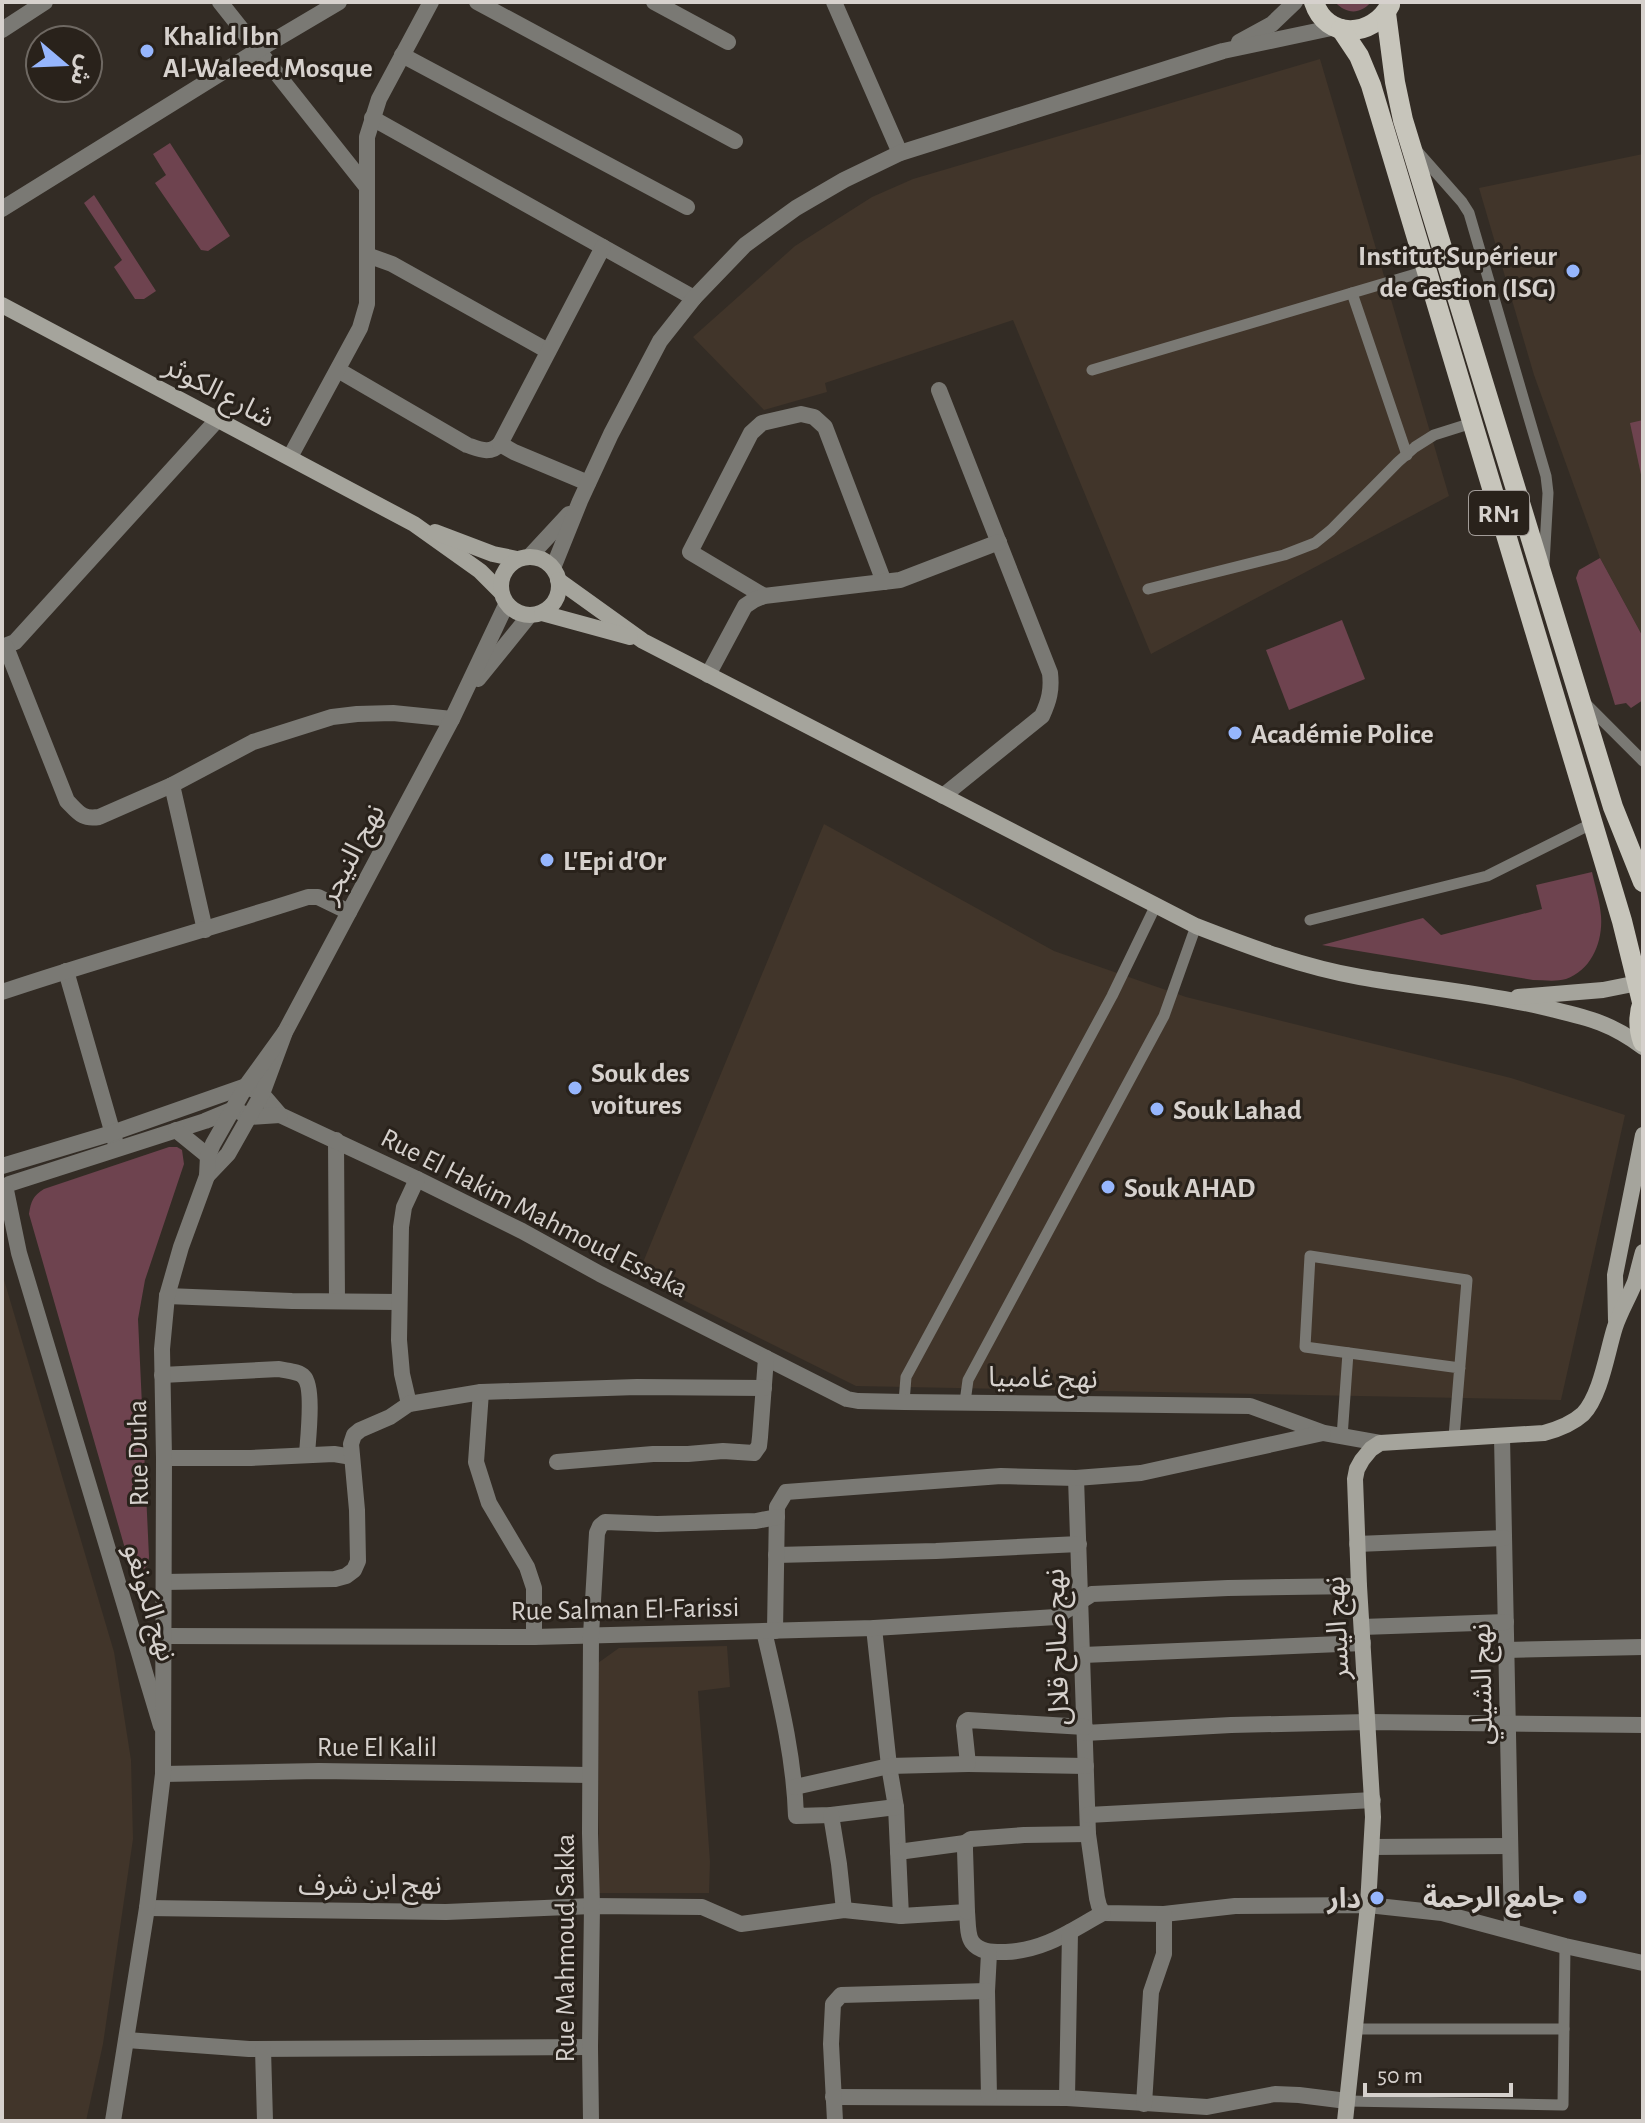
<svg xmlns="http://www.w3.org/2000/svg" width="1645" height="2123" font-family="'Alegreya Sans','Noto Sans Arabic',sans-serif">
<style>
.built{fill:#41352a}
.green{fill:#6e434f}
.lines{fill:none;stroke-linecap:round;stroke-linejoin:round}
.service{stroke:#7a7974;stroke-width:11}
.minor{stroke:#7a7974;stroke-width:16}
.tertiary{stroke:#7a7974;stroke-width:16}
.secondary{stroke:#a5a49c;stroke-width:16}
.primary{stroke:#c7c5bb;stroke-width:20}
.poi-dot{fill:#96b6fd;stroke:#29221b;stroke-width:3}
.labels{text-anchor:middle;stroke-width:6;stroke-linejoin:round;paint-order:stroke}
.shield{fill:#29221b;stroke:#a29c98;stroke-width:2}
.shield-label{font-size:26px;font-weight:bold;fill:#d6d1cd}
.poi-label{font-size:28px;font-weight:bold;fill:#d6d1cd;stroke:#29221b;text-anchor:start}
.street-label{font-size:28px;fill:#d6d1cd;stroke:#29221b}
</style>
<rect width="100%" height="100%" fill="#332c25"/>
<g class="built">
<polygon points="1320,59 1449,496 1151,654 1013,320 825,383 827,392 764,410 693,337 795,246 872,197 913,179"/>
<polygon points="1643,154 1643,637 1600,558 1534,375 1479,188"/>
<polygon points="824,824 1054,951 1186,997 1511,1078 1625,1115 1561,1400 856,1386 637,1277"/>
<polygon points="2,1273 114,1652 131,1760 133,1839 103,2044 86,2121 2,2121"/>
<polygon points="727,1646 730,1687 698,1691 710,1862 709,1893 599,1893 598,1663 619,1648"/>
</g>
<g class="green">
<path d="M1335 2H1371C1360 15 1346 14 1335 2Z"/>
<polygon points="170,143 230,236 208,251 201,250 155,183 166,175 153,154"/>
<polygon points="94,195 156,291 144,299 135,299 114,267 122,260 84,203"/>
<polygon points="1643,420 1643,484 1630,423"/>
<polygon points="1600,558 1643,637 1643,700 1631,708 1626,703 1615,705 1576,578 1579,570"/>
<polygon points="1342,620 1365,679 1289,710 1266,650"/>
<path d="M1592 872C1595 886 1600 901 1601 916 1603 941 1592 970 1566 979 1555 982 1544 980 1533 980L1322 945 1423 918 1441 935 1542 909 1536 885Z"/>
<path d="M169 1147H177L182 1150 184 1164 145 1280 138 1319 149 1557 148 1565 144 1569 134 1571 130 1566 29 1214C31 1201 33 1196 44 1189Z"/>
</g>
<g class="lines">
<g class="service">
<polyline points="1417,151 1462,202 1469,213 1546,476 1548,493 1544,564"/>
<polyline points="1352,293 1407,455"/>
<polyline points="1092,370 1426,271"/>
<polyline points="1148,589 1284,555 1315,543 1331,530 1398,462 1415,447 1434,435 1472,423"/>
<polyline points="1584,702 1643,761"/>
<polyline points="1310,920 1487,876 1593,823"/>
<polyline points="904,1402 906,1377 1112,996 1156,905"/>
<polyline points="965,1402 968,1380 1164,1016 1196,926"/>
<polyline points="1342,1437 1348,1353"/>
<polyline points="1454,1437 1467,1280 1310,1256 1305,1347 1460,1368"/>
<polyline points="1355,2029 1564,2029"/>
<polyline points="1347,2101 1563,2105 1565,1946"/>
</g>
<g class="minor">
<polyline points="220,2 366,186"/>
<polyline points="477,2 735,141"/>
<polyline points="654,2 728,42"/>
<polyline points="834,2 900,153"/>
<polyline points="2,30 45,2"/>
<polyline points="402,55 687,207"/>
<polyline points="372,118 694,298"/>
<polyline points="2,209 258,50 339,2"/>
<polyline points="367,255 392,264 548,351"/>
<path d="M338 370 467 445C479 449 490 455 500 444"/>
<path d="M939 390 1050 673C1052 690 1049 701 1042 716L943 796"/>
<polyline points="290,457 360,328 367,304 367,137 379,99 431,2"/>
<polyline points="588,483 514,452 500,444 603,247"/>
<polyline points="764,596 690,552 751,433 762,423 801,414 814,417 825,427 884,582"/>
<polyline points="2,647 15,642 218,419"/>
<path d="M6 647 67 801C78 812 82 820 99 817L172 785 253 742 332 717 357 714 393 713 452 719"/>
<polyline points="708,675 745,606 754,600 764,596 900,580 999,542"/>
<polyline points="172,785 205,930"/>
<polyline points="66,971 115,1141"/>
<path d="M2 992C103 958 206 930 308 897H318L349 912"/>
<polyline points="336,1140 337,1301"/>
<polyline points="2,1166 112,1133 246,1086 262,1094 280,1115 417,1179 522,1231 600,1274 847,1399 858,1401 904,1402 1250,1406 1324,1433 1380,1443"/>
<polyline points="9,1184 205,1121 234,1109 250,1117 280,1115"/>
<polyline points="6,1190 19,1253 161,1726"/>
<polyline points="167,1296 292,1301 399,1302"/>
<path d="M162 1375 279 1369C287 1371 299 1371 304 1377 314 1387 308 1439 307 1454"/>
<polyline points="481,1392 476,1462 489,1503 527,1567 534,1588 534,1637"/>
<polyline points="409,1404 402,1374 399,1340 401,1227 404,1207 417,1179"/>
<polyline points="1502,1437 1512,1931"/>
<polyline points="164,1458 251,1458 334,1454 352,1457"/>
<polyline points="557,1462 653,1454 688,1454 723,1451 754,1453 759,1446 760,1437 766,1358"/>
<polyline points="1076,1478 1088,1834 1097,1898 1099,1906 1103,1913 1164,1914 1235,1906 1368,1905 1442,1913 1565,1946 1643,1963"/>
<polyline points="1357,1544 1504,1538"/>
<polyline points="776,1555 936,1551 1079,1544"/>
<polyline points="164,1582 335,1579 346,1576 354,1570 358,1561 357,1510 351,1444 354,1435 360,1430 390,1417 409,1404 481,1392 637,1387 764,1388"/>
<polyline points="1362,1627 1506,1622"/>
<polyline points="874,1628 889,1766 896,1807 901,1916"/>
<path d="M764 1631C778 1692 794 1753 796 1816L831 1815 896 1807"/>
<polyline points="775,1631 777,1507 786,1492 1001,1476 1076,1478 1141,1473 1323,1433"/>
<polyline points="164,1636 534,1637 874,1628 1056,1617 1092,1594 1228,1588 1359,1586"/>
<polyline points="1506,1650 1643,1647"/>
<polyline points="1083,1655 1363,1643"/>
<polyline points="1085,1733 1231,1725 1368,1722 1643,1725"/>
<polyline points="968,1764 1086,1766"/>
<polyline points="163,1774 319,1771 590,1775"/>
<polyline points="795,1787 889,1766 968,1764 964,1726 965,1722 968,1720 1085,1727"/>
<polyline points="831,1815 839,1864 844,1910"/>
<polyline points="1088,1815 1373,1800"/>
<polyline points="1372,1847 1510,1846"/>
<polyline points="898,1852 965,1843"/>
<path d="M147 1908 446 1912 592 1906 702 1907 741 1924 844 1910 901 1916 967 1912C968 1920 967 1935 972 1942 980 1953 994 1952 1006 1952 1046 1950 1070 1931 1103 1913"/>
<polyline points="967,1912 965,1850 965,1843 971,1839 1024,1835 1088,1834"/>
<polyline points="127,2040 249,2049 590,2047"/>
<polyline points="263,2049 265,2121"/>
<polyline points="833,2097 1067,2098 1207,2107 1275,2094 1299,2095 1347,2101"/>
<polyline points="989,2097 987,1991 989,1953"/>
<polyline points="1067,2098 1070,1932"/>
<polyline points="1144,2104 1151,1992 1164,1954 1164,1914"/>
<polyline points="591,2121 590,2047 592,1906 590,1833 591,1635 597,1533 600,1526 605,1522 657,1524 756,1521 777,1517"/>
<polyline points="835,2121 831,2044 833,2004 841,1995 987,1991"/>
</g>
<g class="tertiary">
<polyline points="1239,42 1272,24 1295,2"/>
<polyline points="530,556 569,514"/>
<polyline points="553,568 580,501 611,434 660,341 694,298 745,245 796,208 844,180 900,153 1223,51 1336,27"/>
<polyline points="478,679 529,616"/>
<polyline points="176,1130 208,1156"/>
<polyline points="207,1176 228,1154 262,1094 285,1032 452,719 506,605"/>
<polyline points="113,2121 147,1908 163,1774 164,1458 162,1349 167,1296 181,1247 207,1176 208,1156 213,1144 246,1086 285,1032"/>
</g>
<g class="secondary">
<polyline points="2,305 414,524 480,571 501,592"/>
<polyline points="435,532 493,554 517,559"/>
<circle cx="530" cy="586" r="29"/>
<path d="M558 580 643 641 1196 926C1250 947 1303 967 1360 977 1423 988 1486 993 1547 1008 1588 1018 1609 1022 1643 1047"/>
<polyline points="542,613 630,637"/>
<polyline points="1518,997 1603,990 1643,982"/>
<polyline points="1616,1320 1615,1275 1643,1135"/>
<path d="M1345 2121 1368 1905 1373 1817 1359 1586 1355 1479 1357 1469 1362 1460 1371 1449 1380 1443 1544 1433C1559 1429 1572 1424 1583 1414 1601 1395 1607 1352 1615 1327 1620 1312 1629 1297 1635 1282 1638 1272 1640 1262 1643 1252"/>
</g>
<g class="primary">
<path d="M1314 2C1326 40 1373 38 1390 5"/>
<polyline points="1386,13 1395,82 1403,120 1613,807 1643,882"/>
<polyline points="1341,29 1359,56 1371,85 1622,921 1642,1002"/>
<path d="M1643 1001C1638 1015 1638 1028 1643 1042"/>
</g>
</g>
<g class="poi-dot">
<circle cx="147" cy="51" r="8"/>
<circle cx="1573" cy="271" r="8"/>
<circle cx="1235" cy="733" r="8"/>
<circle cx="547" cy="860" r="8"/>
<circle cx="575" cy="1088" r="8"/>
<circle cx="1157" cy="1109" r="8"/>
<circle cx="1108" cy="1187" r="8"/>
<circle cx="1580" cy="1897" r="8"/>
<circle cx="1377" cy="1898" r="8"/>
</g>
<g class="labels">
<rect class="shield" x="1469" y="491" width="60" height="44" rx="6"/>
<g class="shield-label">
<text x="1499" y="522">RN1</text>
</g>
<g class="poi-label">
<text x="163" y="45">Khalid Ibn<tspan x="163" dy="32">Al-Waleed Mosque</tspan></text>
<text x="1557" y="265" text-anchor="end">Institut Supérieur<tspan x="1557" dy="32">de Gestion (ISG)</tspan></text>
<text x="1251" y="743">Académie Police</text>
<text x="563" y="870">L'Epi d'Or</text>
<text x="591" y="1082">Souk des<tspan x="591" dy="32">voitures</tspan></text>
<text x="1173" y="1119">Souk Lahad</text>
<text x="1124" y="1197">Souk AHAD</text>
<text x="1564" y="1907" text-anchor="end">جامع الرحمة</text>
<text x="1361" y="1908" text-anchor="end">دار</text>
</g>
<g class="street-label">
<text transform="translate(220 391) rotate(28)" y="10">شارع الكوثر</text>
<text transform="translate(351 853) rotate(-62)" y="10">نهج النيجر</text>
<text transform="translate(535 1212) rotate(27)" y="10">Rue El Hakim Mahmoud Essaka</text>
<text transform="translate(1043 1377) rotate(1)" y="10">نهج غامبيا</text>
<text transform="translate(137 1453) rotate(-91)" y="10">Rue Duha</text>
<text transform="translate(151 1602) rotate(73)" y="10">نهج الكونغو</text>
<text transform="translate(625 1608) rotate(-1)" y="10">Rue Salman El-Farissi</text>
<text transform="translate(1336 1628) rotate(-93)" y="10">نهج اليسر</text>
<text transform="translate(1056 1647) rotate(-92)" y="10">نهج صالح قلال</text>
<text transform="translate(1481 1684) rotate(-91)" y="10">نهج الشيلي</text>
<text x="377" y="1756">Rue El Kalil</text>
<text x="370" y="1894">نهج ابن شرف</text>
<text transform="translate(564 1948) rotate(-90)" y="10">Rue Mahmoud Sakka</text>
</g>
</g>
<rect width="1645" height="2123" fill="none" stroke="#d6d1cd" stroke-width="8"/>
<g transform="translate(64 64) rotate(109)"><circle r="38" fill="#29221b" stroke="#6e6862" stroke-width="2"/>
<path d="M0-6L14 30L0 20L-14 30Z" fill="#96b6fd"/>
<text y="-12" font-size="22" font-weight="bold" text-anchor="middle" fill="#d6d1cd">ش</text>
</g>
<path d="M1365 2083v12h146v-12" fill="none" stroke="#d6d1cd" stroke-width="4"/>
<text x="1377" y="2083" font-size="24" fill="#d6d1cd" stroke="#29221b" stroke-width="6" paint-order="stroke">50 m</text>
</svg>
